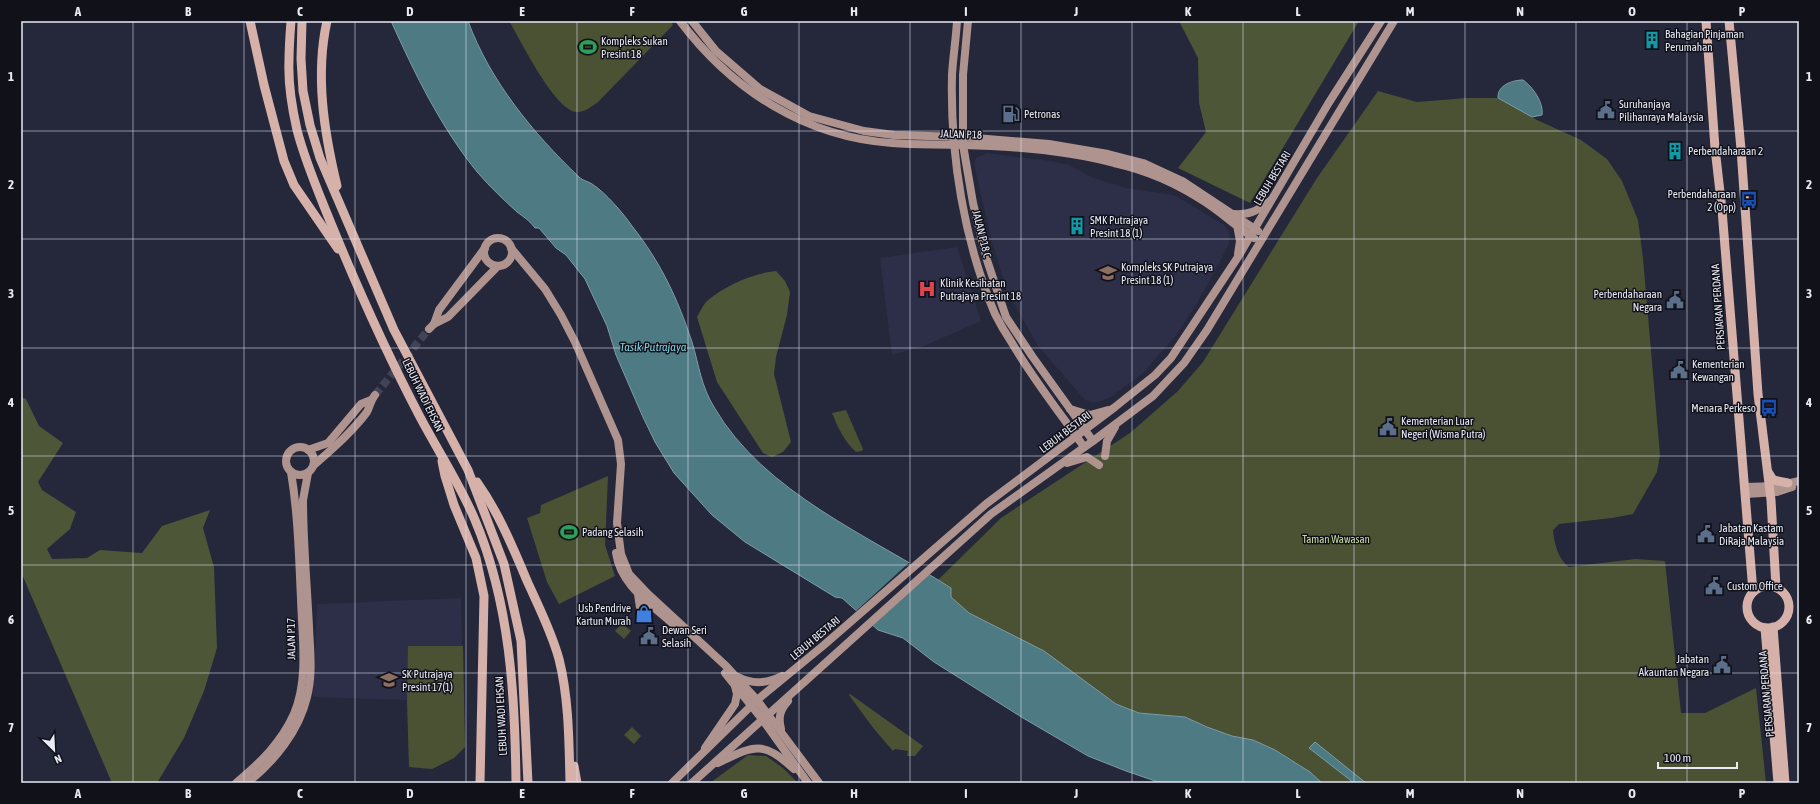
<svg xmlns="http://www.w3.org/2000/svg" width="1820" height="804" font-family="'Asap Condensed',sans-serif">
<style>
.built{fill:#2d2f48}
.green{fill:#4a5233}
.forest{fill:#4d5636}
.water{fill:#4e7a84;stroke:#7c9ca6}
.pier{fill:#25273a}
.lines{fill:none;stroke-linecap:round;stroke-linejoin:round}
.secondary-tunnel{stroke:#424456;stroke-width:8;stroke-dasharray:8 4;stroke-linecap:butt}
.secondary{stroke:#af938e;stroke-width:8}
.primary{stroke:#d5b1aa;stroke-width:9}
.grid{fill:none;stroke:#e8eaf6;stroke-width:1;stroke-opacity:0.55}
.labels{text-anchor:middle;stroke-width:3;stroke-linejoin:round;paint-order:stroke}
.poi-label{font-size:11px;fill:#e8eaf6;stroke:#101119;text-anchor:start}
.street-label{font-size:11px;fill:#e8eaf6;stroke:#101119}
.park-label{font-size:11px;fill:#cbdca0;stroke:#101119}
.water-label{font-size:12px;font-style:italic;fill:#80cedf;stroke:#101119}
.neatline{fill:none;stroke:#e8eaf6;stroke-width:1.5}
.grid-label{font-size:13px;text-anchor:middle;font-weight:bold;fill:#e8eaf6}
</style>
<rect width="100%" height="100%" fill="#25273a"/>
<g class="built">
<polygon points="987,153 1051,161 1069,165 1091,177 1125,188 1174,195 1224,225 1228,230 1230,236 1229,244 1224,254 1196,305 1176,335 1142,374 1111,397 1098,402 1091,402 1085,400 1038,346 1007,291 992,242 974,164 976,158"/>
<polygon points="957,247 981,321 924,346 892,355 880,258"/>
<polygon points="461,598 465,747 454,758 432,769 409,767 407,700 313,697 317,604"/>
</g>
<g class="green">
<path d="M509 21H671L673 25 598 102C592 106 584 113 576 112 554 109 521 41 509 21Z"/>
<path d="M1378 91 1417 102 1467 98H1498L1537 120 1581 140 1607 159 1622 181 1638 220 1643 258 1660 455 1657 472 1633 514 1612 518 1559 524 1553 530C1554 543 1558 559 1569 567L1635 559 1665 561 1681 713H1705L1756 688 1766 783H1322L1310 772 1275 750 1253 740 1232 736 1207 727 1185 717 1139 713 1116 704 1071 671 1007 632 969 613 951 597 938 580 1001 518 1130 433 1178 391 1203 362 1317 178Z"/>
<path d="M846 410 863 449 862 451 856 452C844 441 838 428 832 413Z"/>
<polygon points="608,476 605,545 615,576 559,604 547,582 527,518 540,513 541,505"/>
<polygon points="622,623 631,631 624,639 615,631"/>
<polygon points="408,646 463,646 465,747 454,758 432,769 409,767 407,700"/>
<polygon points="850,694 923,746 915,756 907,756 908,751 895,749 893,751 874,729 849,695"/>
<polygon points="632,727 641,736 634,744 624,735"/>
<polygon points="748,755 766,756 783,768 798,783 710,783"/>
</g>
<g class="forest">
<polygon points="1179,21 1359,21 1250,203 1178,168 1206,132 1199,103 1198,58"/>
<path d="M776 271 785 281 790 292 787 315 776 357 774 374 791 442 783 452 772 457 763 453 717 382 697 317C700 312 703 305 707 301 724 286 754 273 776 271Z"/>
<polygon points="21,397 26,399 39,426 63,443 38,482 42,490 76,512 70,529 47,549 52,559 87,558 100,550 142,553 162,526 210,510 203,528 214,567 217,648 204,691 184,738 157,783 112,783 21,572"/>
</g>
<g class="water">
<path d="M391 21H468C490 81 533 133 579 177 583 181 588 181 592 184 605 192 623 213 632 226 661 263 677 297 692 342 699 365 701 386 714 407 764 493 870 536 951 588V597L969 613 1044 651 1116 704 1139 713 1185 717 1207 727 1232 736 1253 740 1275 750 1310 772 1322 783H1161L1126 771 1088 756 1023 718 934 662 903 638 878 630 842 598 835 597 745 542 712 515 674 473 655 442 642 415 616 355 607 326 585 279 566 255 556 248 539 228H535C530 221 524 217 517 212 504 200 490 187 478 173 441 128 415 74 391 21Z"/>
<path d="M1523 80C1533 87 1544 103 1542 115L1532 117 1498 98C1497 85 1513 80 1523 80Z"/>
<polygon points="1315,742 1366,783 1354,783 1309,748"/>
</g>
<polygon class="pier" points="911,561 931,573 871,627 855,612"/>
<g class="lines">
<polyline class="secondary-tunnel" points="375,395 429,329"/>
<g class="secondary">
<path d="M680 21C732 90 805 137 892 143 915 145 939 144 962 145 1013 146 1065 150 1114 163 1146 170 1178 184 1205 202 1222 213 1237 227 1254 238"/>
<polyline points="692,21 716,51 760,89 809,116 864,131 894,135 963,137 1049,144 1108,154 1143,163 1184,182 1258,231"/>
<path d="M957 21C956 39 953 57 952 75 950 155 964 241 995 314 1000 324 1006 334 1012 343 1033 379 1060 413 1084 447"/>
<polyline points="968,21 963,75 963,145 973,203 987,260 1006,317 1032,356 1093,441"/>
<path d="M1234 214C1251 215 1256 211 1270 201"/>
<polyline points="1237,225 1240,241 1238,254"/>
<circle cx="498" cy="252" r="14"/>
<polyline points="511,248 545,289 561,315 575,342 618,440 621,464 617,523 621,554 629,574 648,594 726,666 757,700 819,783"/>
<polyline points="434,324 448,317 498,266"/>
<polyline points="429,329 434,324 439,310 485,248"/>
<polyline points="1070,409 1090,415 1108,410"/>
<circle cx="300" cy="461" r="14"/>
<polyline points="308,450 328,443 361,404 371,400"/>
<polyline points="1105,456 1107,441 1115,427"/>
<polyline points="1067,463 1087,457 1099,465"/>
<path d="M314 465C332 449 352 432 367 412 370 407 370 401 375 395"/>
<polyline points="1745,487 1777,486 1799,481"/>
<polyline points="1746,494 1777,492 1792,487"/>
<path d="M616 553C621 586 650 603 673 624"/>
<polyline points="638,594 640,608"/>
<polyline points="725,673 762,719 808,783"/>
<path d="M738 677C754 685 767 683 782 676"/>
<path d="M781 729C778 717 780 710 788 701"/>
<polyline points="705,748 735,704 737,694 735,686"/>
<path d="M718 763C755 745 762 740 794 769"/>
<path d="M236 783C260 763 281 743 294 714 309 679 302 635 301 599 299 556 298 514 291 472"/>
<path d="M247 783C274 762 299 731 307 697 313 674 310 651 309 627 307 585 303 542 303 500L308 473"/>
<polyline points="672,783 757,700 824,645 986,504 1115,407 1155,375 1171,358 1238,257 1328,104 1381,21"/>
<polyline points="692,783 991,514 1093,441 1153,396 1184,363 1207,330 1394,21"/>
</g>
<g class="primary">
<polyline points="250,21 264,85 284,161 294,185 338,249"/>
<path d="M291 21C290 34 289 48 289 61 288 83 292 108 297 130 305 161 318 191 330 221 357 287 387 354 420 417 438 451 460 484 475 520 510 603 515 694 516 783"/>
<polyline points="302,21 301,59 303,91 310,125 320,158 394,330 468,470 504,564 521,641 528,783"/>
<path d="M327 21C315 75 324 132 337 186"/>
<polyline points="1706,21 1715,148 1722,210 1753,592"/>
<polyline points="1729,21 1741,149 1758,394 1771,500 1776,587"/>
<polyline points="442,461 445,476 454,505 476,558 484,596 480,783"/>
<polyline points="1768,472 1773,480 1788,483"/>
<path d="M477 482C499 513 513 548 528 583 539 607 552 633 559 659 569 699 569 742 570 783"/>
<circle cx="1768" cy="607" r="21"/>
<polyline points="1773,627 1785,783"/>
<polyline points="1765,628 1778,783"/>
<polyline points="574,766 577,783"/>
</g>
</g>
<path class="grid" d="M133 21V783M244 21V783M355 21V783M466 21V783M577 21V783M688 21V783M799 21V783M910 21V783M1021 21V783M1132 21V783M1243 21V783M1354 21V783M1465 21V783M1576 21V783M1687 21V783M21 131H1799M21 239H1799M21 348H1799M21 456H1799M21 565H1799M21 673H1799"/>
<defs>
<g id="building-bare" transform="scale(1.38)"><path d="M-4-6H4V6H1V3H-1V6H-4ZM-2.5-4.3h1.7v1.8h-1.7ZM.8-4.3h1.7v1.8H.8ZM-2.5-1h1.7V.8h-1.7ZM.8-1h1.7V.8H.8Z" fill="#0f9aa8" stroke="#101119" stroke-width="2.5" paint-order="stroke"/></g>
<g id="stadium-bare" transform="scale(1.38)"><path d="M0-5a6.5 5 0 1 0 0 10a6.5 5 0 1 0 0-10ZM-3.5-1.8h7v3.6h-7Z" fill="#2e9e5b" stroke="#101119" stroke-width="2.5" paint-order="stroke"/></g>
<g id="civic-bare" transform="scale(1.38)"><path d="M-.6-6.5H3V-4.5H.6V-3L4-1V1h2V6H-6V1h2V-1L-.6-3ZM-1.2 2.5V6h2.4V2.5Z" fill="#5c6f8a" stroke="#101119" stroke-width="2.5" paint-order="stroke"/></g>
<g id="fuel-bare" transform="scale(1.38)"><path d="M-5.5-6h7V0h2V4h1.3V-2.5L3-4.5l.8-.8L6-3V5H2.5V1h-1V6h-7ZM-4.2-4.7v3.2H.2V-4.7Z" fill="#5c6f8a" stroke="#101119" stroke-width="2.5" paint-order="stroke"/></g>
<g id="bus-bare" transform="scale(1.38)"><path d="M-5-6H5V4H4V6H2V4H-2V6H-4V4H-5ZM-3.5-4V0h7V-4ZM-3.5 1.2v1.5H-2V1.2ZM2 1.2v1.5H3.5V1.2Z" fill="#1a4fb4" stroke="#101119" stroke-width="2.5" paint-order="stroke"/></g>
<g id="school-bare" transform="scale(1.38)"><path d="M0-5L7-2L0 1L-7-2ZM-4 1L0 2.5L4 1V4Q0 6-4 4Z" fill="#8d6e63" stroke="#101119" stroke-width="2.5" paint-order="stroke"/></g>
<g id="hospital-bare" transform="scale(1.38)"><path d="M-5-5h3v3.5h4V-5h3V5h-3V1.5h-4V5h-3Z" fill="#e0444e" stroke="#101119" stroke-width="2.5" paint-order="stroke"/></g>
<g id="shop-bare" transform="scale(1.38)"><path d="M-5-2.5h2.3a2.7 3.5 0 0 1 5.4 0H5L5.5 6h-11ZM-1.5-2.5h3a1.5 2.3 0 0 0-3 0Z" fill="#3f7fe0" stroke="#101119" stroke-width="2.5" paint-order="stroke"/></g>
</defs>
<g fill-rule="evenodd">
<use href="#building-bare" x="1652" y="40"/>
<use href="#stadium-bare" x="588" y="47"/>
<use href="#civic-bare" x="1606" y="110"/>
<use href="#fuel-bare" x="1011" y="114"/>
<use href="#building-bare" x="1675" y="151"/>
<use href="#bus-bare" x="1749" y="200"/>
<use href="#building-bare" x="1077" y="226"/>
<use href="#school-bare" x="1108" y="273"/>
<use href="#hospital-bare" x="927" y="289"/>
<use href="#civic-bare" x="1675" y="300"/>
<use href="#civic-bare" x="1679" y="370"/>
<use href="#bus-bare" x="1769" y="408"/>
<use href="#civic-bare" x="1388" y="427"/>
<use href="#stadium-bare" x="569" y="532"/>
<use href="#civic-bare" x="1706" y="534"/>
<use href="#civic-bare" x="1714" y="586"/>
<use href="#shop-bare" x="644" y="614"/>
<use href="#civic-bare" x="649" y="636"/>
<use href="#civic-bare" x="1722" y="665"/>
<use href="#school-bare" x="389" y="680"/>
</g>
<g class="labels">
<g class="poi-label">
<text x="1665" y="38">Bahagian Pinjaman<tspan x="1665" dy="13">Perumahan</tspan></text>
<text x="601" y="45">Kompleks Sukan<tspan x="601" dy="13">Presint 18</tspan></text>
<text x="1619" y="108">Suruhanjaya<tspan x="1619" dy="13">Pilihanraya Malaysia</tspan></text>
<text x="1024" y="118">Petronas</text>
<text x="1688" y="155">Perbendaharaan 2</text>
<text x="1736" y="198" text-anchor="end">Perbendaharaan<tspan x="1736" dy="13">2 (Opp)</tspan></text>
<text x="1090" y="224">SMK Putrajaya<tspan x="1090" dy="13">Presint 18 (1)</tspan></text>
<text x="1121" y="271">Kompleks SK Putrajaya<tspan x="1121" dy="13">Presint 18 (1)</tspan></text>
<text x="940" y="287">Klinik Kesihatan<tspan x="940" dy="13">Putrajaya Presint 18</tspan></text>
<text x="1662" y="298" text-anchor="end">Perbendaharaan<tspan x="1662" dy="13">Negara</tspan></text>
<text x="1692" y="368">Kementerian<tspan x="1692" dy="13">Kewangan</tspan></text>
<text x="1756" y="412" text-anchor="end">Menara Perkeso</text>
<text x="1401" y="425">Kementerian Luar<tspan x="1401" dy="13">Negeri (Wisma Putra)</tspan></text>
<text x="1719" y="532">Jabatan Kastam<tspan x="1719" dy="13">DiRaja Malaysia</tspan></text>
<text x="582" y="536">Padang Selasih</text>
<text x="1727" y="590">Custom Office</text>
<text x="631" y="612" text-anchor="end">Usb Pendrive<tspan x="631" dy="13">Kartun Murah</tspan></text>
<text x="662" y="634">Dewan Seri<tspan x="662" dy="13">Selasih</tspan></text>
<text x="1709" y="663" text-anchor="end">Jabatan<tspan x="1709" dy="13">Akauntan Negara</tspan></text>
<text x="402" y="678">SK Putrajaya<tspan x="402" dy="13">Presint 17(1)</tspan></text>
</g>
<g class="street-label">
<text transform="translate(961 134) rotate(2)" y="4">JALAN P18</text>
<text transform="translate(1272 178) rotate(-59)" y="4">LEBUH BESTARI</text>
<text transform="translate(982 234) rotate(76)" y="4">JALAN P18 C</text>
<text transform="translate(1718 307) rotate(-94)" y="4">PERSIARAN PERDANA</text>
<text transform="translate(423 395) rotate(64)" y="4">LEBUH WADI EHSAN</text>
<text transform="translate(1065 432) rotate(-37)" y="4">LEBUH BESTARI</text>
<text transform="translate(815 638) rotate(-40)" y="4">LEBUH BESTARI</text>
<text transform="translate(291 639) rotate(-91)" y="4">JALAN P17</text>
<text transform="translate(1766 694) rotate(-95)" y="4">PERSIARAN PERDANA</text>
<text transform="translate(501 716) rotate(-93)" y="4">LEBUH WADI EHSAN</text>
</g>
<g class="park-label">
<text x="1336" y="543">Taman Wawasan</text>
</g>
<g class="water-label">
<text x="653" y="351">Tasik Putrajaya</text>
</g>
</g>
<rect width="1820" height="804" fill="none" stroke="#101119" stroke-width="44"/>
<g transform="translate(54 750) rotate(156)" stroke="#101119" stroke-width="3" paint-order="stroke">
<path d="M0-3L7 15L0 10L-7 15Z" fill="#e8eaf6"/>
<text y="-6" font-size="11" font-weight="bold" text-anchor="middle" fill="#e8eaf6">N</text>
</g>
<path d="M1658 762v6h79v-6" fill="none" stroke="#e8eaf6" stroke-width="2"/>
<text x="1664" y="762" font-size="12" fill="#e8eaf6" stroke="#101119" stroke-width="3" paint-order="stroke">100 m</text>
<rect x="22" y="22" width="1776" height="760" class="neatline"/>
<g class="grid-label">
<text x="78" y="16">A</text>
<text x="188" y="16">B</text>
<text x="300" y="16">C</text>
<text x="410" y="16">D</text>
<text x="522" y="16">E</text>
<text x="632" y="16">F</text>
<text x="744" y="16">G</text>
<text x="854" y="16">H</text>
<text x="966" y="16">I</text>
<text x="1076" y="16">J</text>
<text x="1188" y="16">K</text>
<text x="1298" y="16">L</text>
<text x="1410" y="16">M</text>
<text x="1520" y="16">N</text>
<text x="1632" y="16">O</text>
<text x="1742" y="16">P</text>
<text x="11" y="81">1</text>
<text x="1809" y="81">1</text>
<text x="11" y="189">2</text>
<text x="1809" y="189">2</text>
<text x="11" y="298">3</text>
<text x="1809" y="298">3</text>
<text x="11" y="407">4</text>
<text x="1809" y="407">4</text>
<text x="11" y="515">5</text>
<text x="1809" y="515">5</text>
<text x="11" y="624">6</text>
<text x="1809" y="624">6</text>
<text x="11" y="732">7</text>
<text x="1809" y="732">7</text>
<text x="78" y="798">A</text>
<text x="188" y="798">B</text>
<text x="300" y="798">C</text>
<text x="410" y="798">D</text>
<text x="522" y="798">E</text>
<text x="632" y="798">F</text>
<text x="744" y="798">G</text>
<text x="854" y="798">H</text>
<text x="966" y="798">I</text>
<text x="1076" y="798">J</text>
<text x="1188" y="798">K</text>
<text x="1298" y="798">L</text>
<text x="1410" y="798">M</text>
<text x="1520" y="798">N</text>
<text x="1632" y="798">O</text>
<text x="1742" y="798">P</text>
</g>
</svg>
